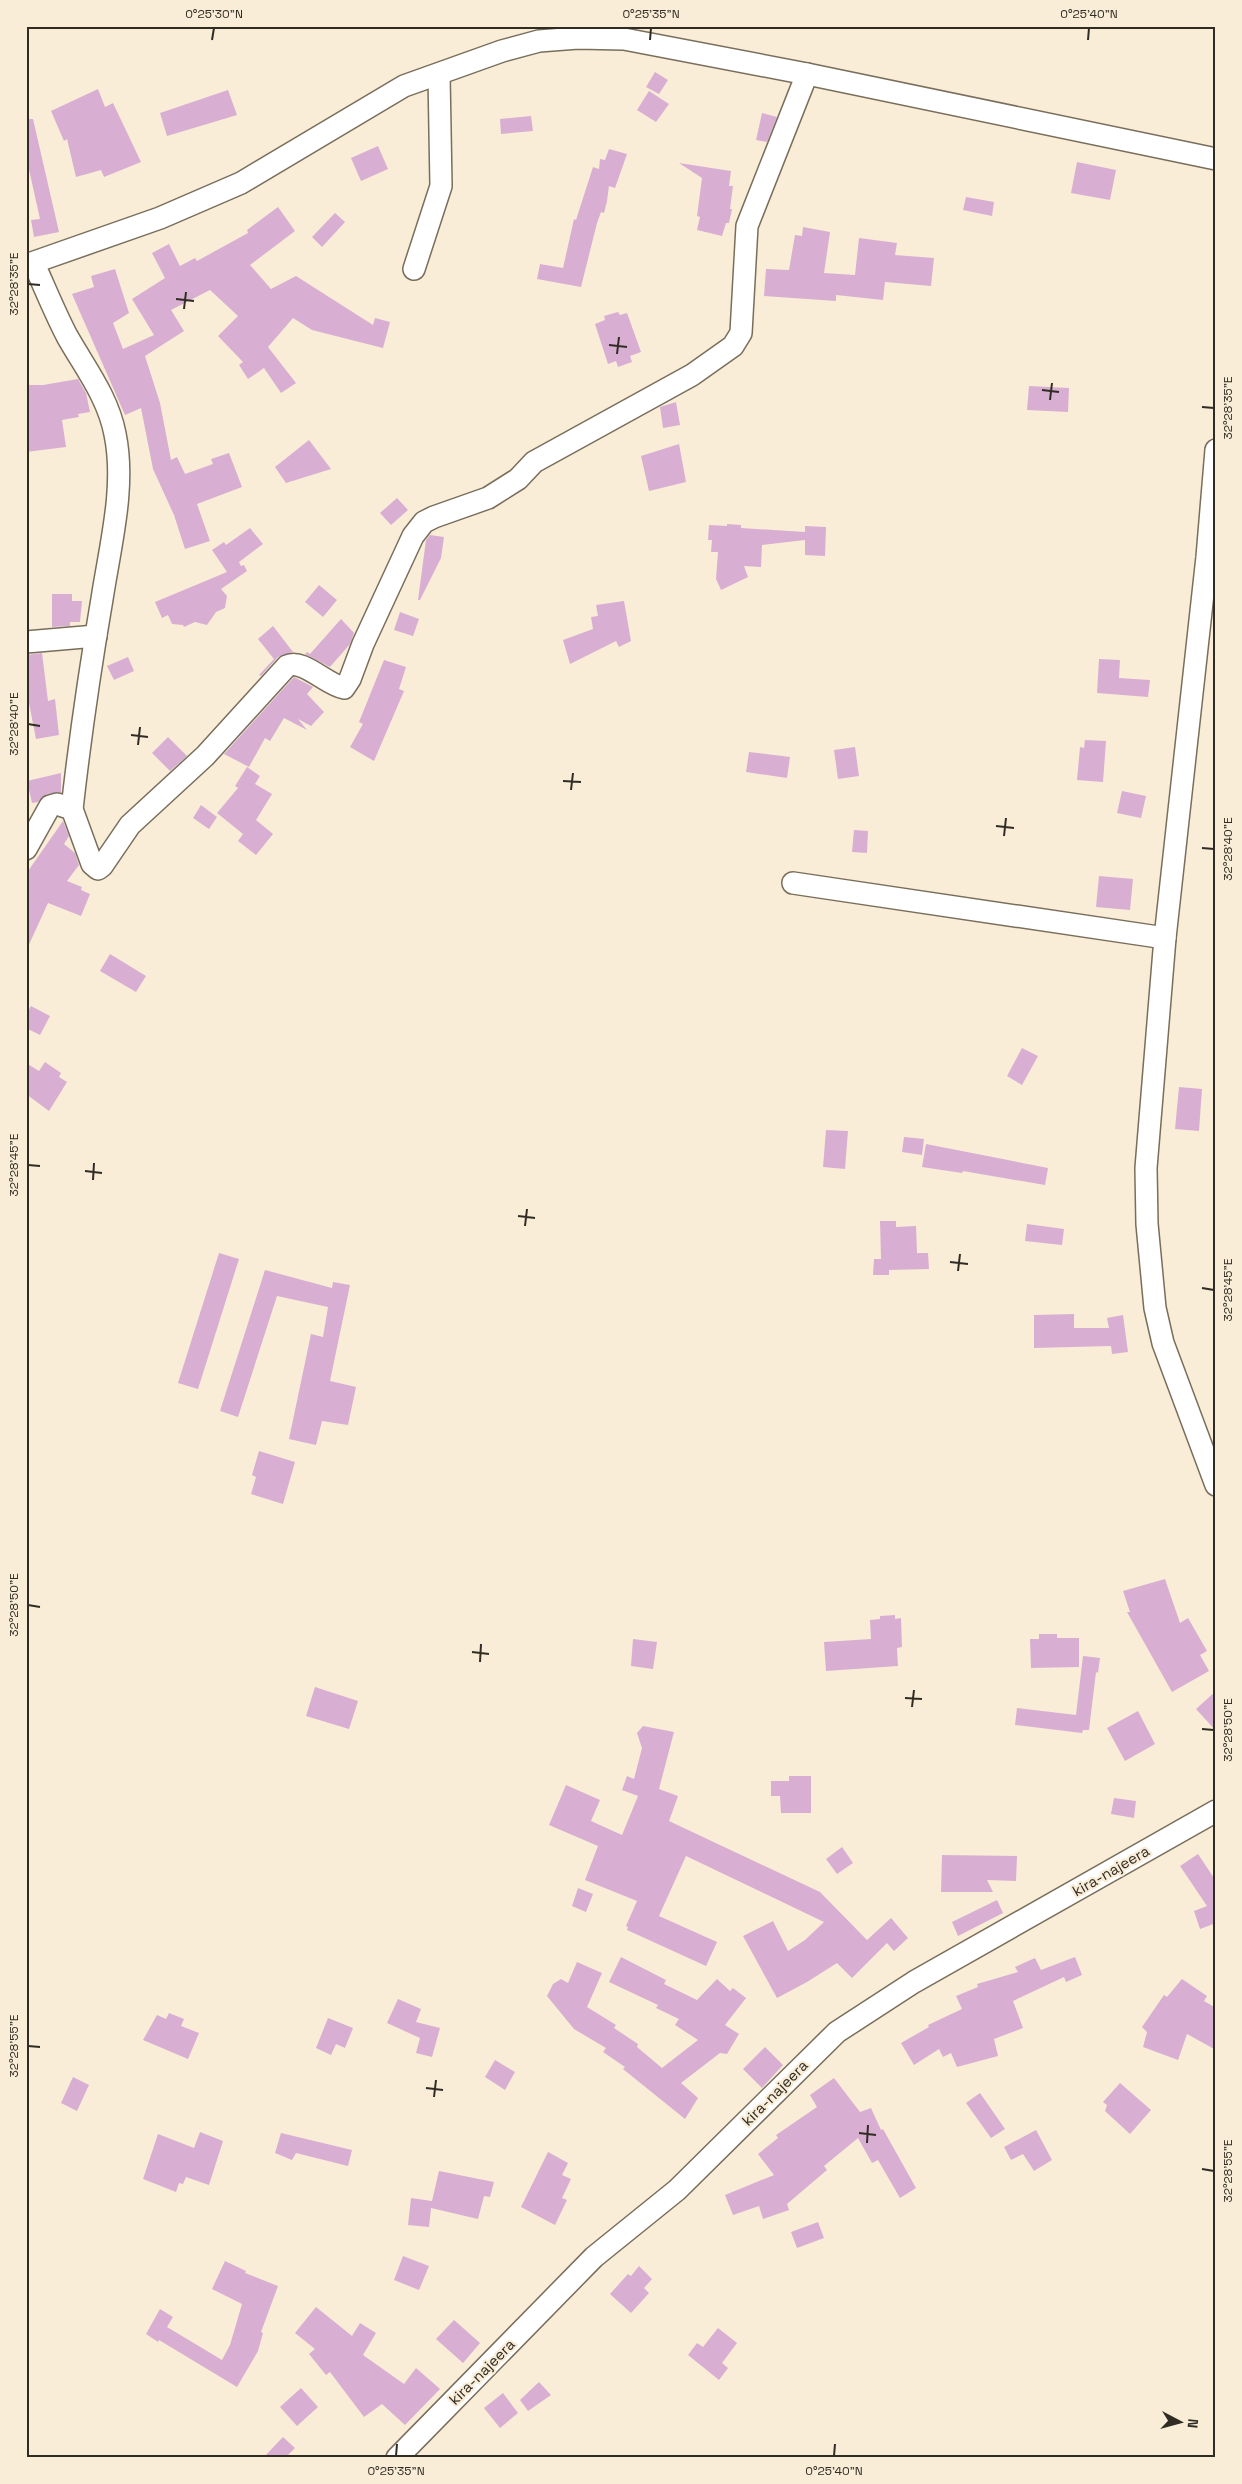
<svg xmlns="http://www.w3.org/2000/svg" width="1242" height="2484" font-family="'Space Grotesk',sans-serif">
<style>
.building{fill:#d8afd2}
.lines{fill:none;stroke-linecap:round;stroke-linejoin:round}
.minor-casing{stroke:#796e5b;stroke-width:24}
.minor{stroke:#fff;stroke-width:21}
.ticks{fill:none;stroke:#302c24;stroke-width:2}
.labels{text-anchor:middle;stroke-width:4.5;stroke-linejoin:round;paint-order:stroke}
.street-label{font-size:15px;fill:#302c24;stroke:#f9edd8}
.neatline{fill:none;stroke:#302c24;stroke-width:2}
.ticks-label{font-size:12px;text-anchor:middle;fill:#302c24}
</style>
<rect width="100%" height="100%" fill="#f9edd8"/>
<g class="building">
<polygon points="655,72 668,80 659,94 646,87"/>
<polygon points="98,89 105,107 113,103 141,162 104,177 101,170 76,177 67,139 64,141 51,111"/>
<polygon points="228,90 237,115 167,136 160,113"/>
<polygon points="649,91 669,104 656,122 637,110"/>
<polygon points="762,113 777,117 767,142 756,140"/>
<polygon points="531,116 533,131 501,134 500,119"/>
<polygon points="26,119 33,119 59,232 34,237 31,220 40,219 26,156"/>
<polygon points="378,146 388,169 361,181 351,158"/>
<polygon points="609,149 627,154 615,188 609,186 607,201 604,213 601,212 597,223 581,287 537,279 540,264 563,268 574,219 576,220 593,167 599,169 600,159 605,160"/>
<polygon points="1077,162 1116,170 1110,200 1071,193"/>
<polygon points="679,163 731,171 729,186 733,186 730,209 732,209 729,223 726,223 722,236 697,230 700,217 697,216 702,178"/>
<polygon points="966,197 994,202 992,216 963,210"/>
<polygon points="278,207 295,231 250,265 271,289 296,276 373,325 375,318 390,322 383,348 312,330 293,318 268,347 296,383 281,393 264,368 248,379 239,365 243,362 218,336 238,316 210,290 171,310 184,331 145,356 160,403 171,460 177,457 185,474 213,464 211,459 229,453 242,487 197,504 210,541 185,549 174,515 153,469 141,408 125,415 72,294 94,287 91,276 115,269 129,313 113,323 123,349 154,335 132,299 165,278 152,253 169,244 180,266 195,258 197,261 248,233 247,230"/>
<polygon points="335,213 345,222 322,247 312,237"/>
<polygon points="803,227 830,232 824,273 855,275 859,238 897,243 895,255 934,258 931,286 885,282 883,300 836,295 836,301 764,296 766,269 789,270 795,235 802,236"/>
<polygon points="618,312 620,315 627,313 641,352 630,356 632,362 618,367 616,361 608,364 595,324 605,320 604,316"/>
<polygon points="78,379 86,393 90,412 78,414 79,417 62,420 66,447 26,452 26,385 43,385"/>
<polygon points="1029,386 1069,388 1068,412 1027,410"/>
<polygon points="676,402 680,425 663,428 660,407"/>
<polygon points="309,440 331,469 286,483 275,467"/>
<polygon points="679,444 686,482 649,491 641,456"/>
<polygon points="397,498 408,510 391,525 380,513"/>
<polygon points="727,524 741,525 741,528 805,532 805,526 826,527 825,556 805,555 805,540 762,545 761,567 744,566 748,577 721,590 716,579 718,552 711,552 712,540 708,540 709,525 727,526"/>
<polygon points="250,528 263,544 239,562 241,566 244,565 247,571 221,589 227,596 225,608 216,612 207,625 195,622 184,627 183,625 172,624 168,615 162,618 155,602 227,572 212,550 224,542 226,545"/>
<polygon points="430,535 444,537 441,558 420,600 418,600 426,540"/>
<polygon points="319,585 337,600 323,617 305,602"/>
<polygon points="52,594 72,594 72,601 82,601 80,622 70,622 70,626 52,627"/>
<polygon points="624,601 631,641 619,647 616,641 570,664 563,640 593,629 591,617 598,616 596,605"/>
<polygon points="400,612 419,619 413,636 394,630"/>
<polygon points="341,619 354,633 350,644 330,667 305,654 307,652 310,654"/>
<polygon points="273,626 293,652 278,657 261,676 259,675 274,659 258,639"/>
<polygon points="42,653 48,701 55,699 59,735 36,739 28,698 26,698 26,655"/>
<polygon points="128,657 134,671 114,680 107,666"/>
<polygon points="1099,659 1120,660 1119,678 1150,680 1148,697 1097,693"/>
<polygon points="384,660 406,667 399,689 404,691 374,761 350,747 363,724 359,722"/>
<polygon points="294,677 313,687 307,694 324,712 311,726 298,719 307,730 284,718 270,741 265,738 249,767 224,754"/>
<polygon points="168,737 187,756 170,771 152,753"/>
<polygon points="1085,740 1106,741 1103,782 1077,780 1080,747 1084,748"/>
<polygon points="855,747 859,776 838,779 834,750"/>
<polygon points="749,752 790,757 787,778 746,772"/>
<polygon points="247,767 260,776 255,784 272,794 256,820 273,834 256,855 238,841 243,834 217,813 238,788 235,786"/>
<polygon points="61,773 61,792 47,794 38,802 32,803 27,781"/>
<polygon points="1122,791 1146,796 1141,818 1117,813"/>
<polygon points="201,805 217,817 209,829 193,818"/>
<polygon points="63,821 69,836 64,844 75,853 79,865 67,881 82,887 81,890 90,894 81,916 48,903 26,951 26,874"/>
<polygon points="854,830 868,831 867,853 852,852"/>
<polygon points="1099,876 1133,879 1130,910 1096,907"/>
<polygon points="110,954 146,976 136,992 100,971"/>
<polygon points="31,1006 50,1016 40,1035 26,1028 26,1015"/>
<polygon points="1022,1048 1038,1056 1022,1085 1007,1076"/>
<polygon points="45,1062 61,1073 59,1077 67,1082 49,1111 26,1094 26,1063 39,1071"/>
<polygon points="1179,1087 1202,1089 1199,1131 1175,1129"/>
<polygon points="826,1130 848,1131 845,1169 823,1167"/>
<polygon points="904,1137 924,1139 922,1155 902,1152"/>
<polygon points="926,1144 1048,1168 1045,1185 963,1171 962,1173 922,1167"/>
<polygon points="880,1221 896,1221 896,1227 916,1226 917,1253 928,1253 929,1269 889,1270 889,1275 873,1275 874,1259 881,1259"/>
<polygon points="1027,1224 1064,1229 1062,1245 1025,1241"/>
<polygon points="219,1253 239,1259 198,1389 178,1383"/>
<polygon points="265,1270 332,1288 333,1282 350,1285 330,1381 356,1387 348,1425 322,1421 316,1445 289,1439 311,1334 323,1337 328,1307 277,1296 238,1417 220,1411"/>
<polygon points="1074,1314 1074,1328 1109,1328 1107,1318 1123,1315 1128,1352 1112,1354 1111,1346 1034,1348 1034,1315"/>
<polygon points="259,1451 295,1462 283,1504 251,1494 256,1477 252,1475"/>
<polygon points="1165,1579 1180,1623 1188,1618 1207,1651 1200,1655 1209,1671 1172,1692 1127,1612 1130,1612 1123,1591"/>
<polygon points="895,1615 895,1619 901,1618 902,1647 897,1648 898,1666 826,1671 824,1642 871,1639 870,1620 880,1619 880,1616"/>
<polygon points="1039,1634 1057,1634 1057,1638 1079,1638 1079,1667 1031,1668 1030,1639 1039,1639"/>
<polygon points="633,1639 657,1642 653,1669 631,1666"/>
<polygon points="1083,1656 1100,1658 1098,1673 1096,1672 1089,1730 1083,1730 1082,1733 1015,1725 1017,1708 1076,1715"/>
<polygon points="315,1687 358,1701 349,1729 306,1716"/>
<polygon points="1216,1691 1216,1731 1196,1709"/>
<polygon points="1138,1711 1155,1744 1125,1761 1107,1728"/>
<polygon points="643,1726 674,1732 659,1789 678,1796 669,1821 820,1892 867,1940 891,1918 908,1938 894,1951 887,1943 852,1978 837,1963 807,1982 777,1998 743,1936 773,1921 788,1951 805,1940 824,1922 686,1856 659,1916 717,1942 706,1966 627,1930 628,1927 626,1926 637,1901 585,1880 598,1846 549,1825 566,1785 600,1800 591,1821 622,1835 638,1796 622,1790 627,1776 634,1779 642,1748 637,1733"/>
<polygon points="789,1776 811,1776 811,1813 781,1813 780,1796 771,1796 771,1781 789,1781"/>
<polygon points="1114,1798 1136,1801 1134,1818 1111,1814"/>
<polygon points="842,1847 853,1863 837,1874 826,1859"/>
<polygon points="1198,1854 1216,1881 1216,1923 1200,1929 1194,1911 1207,1906 1180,1866"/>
<polygon points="942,1855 1017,1856 1016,1881 987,1880 993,1892 941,1892"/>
<polygon points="578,1888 593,1894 586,1912 572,1906"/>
<polygon points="997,1900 1003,1913 958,1936 952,1922"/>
<polygon points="621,1957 666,1980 664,1984 697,2000 717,1979 730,1991 733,1988 746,1998 725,2025 739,2034 727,2054 720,2053 681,2083 698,2098 685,2119 623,2069 625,2067 603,2052 606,2048 574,2029 547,1996 553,1984 561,1979 568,1983 577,1962 602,1973 587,2007 616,2025 614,2028 638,2044 637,2047 662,2068 698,2040 675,2025 679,2019 656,2008 658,2005 609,1982"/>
<polygon points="1075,1957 1082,1975 1066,1982 1064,1977 1013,2001 1023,2028 994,2039 998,2056 957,2067 951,2053 943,2057 939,2049 914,2065 901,2043 929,2027 928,2025 962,2009 956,1996 978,1987 977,1984 1018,1972 1015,1967 1035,1958 1041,1970"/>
<polygon points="1182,1979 1207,1996 1204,2001 1216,2008 1216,2050 1187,2034 1178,2060 1143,2047 1147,2032 1142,2027 1164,1995 1167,1997"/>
<polygon points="398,1999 421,2009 416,2022 440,2028 432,2057 416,2053 420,2038 387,2023"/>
<polygon points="169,2013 184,2019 181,2026 199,2033 188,2059 143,2040 157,2015 166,2019"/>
<polygon points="328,2018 353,2028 345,2048 336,2044 331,2055 316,2048"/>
<polygon points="765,2047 783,2065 762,2088 743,2069"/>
<polygon points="495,2060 515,2072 505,2090 485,2077"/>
<polygon points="73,2077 89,2085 77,2111 61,2103"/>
<polygon points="834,2078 860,2112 871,2108 881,2130 883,2129 916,2188 900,2198 878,2160 872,2163 858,2138 824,2166 827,2170 787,2204 789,2210 763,2219 759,2206 733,2215 725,2195 774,2175 758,2154 778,2138 776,2135 817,2107 810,2095"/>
<polygon points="1120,2083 1151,2110 1130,2134 1105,2111 1107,2105 1103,2102"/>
<polygon points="980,2093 1005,2129 991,2138 966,2103"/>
<polygon points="1036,2130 1052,2160 1034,2171 1023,2154 1011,2160 1004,2147"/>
<polygon points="200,2132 223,2141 209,2185 186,2177 183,2184 179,2183 176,2192 143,2179 158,2134 194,2148"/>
<polygon points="281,2133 352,2150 348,2166 296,2153 292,2160 275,2153"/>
<polygon points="548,2152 568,2163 562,2175 571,2179 562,2198 567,2200 555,2225 521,2207"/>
<polygon points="439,2171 494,2182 490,2197 484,2196 478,2219 431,2208 429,2227 408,2225 411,2198 432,2201"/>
<polygon points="818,2222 824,2238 797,2248 791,2232"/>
<polygon points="403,2256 429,2266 419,2290 394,2280"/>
<polygon points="225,2261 246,2271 245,2273 278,2286 261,2332 263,2333 258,2351 237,2387 159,2340 158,2342 146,2334 160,2309 173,2317 167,2327 222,2360 230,2345 242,2304 212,2289"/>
<polygon points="639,2266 652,2279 644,2288 649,2293 631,2313 610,2294 628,2274 631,2276"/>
<polygon points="316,2307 352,2336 360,2323 376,2333 363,2355 404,2384 416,2368 440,2389 405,2425 382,2404 364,2417 330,2372 326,2375 309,2354 315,2349 295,2333"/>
<polygon points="454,2320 480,2343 463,2363 436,2339"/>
<polygon points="718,2328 737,2343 722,2363 728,2368 719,2380 688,2355 697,2343 703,2347"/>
<polygon points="539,2382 551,2395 528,2411 520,2400"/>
<polygon points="301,2388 318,2407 297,2426 280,2407"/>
<polygon points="503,2393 518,2413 500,2428 484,2408"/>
<polygon points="283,2437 295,2448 285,2458 263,2458"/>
</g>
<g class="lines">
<g class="minor-casing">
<g id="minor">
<path d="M34 264C45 288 55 313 67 336 85 368 108 397 115 434 126 487 110 546 102 599 90 669 80 738 72 809"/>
<polyline points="26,265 160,218 241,183 404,86 502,51 539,41 578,38 624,39 807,74 1216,159"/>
<polyline points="414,269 441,186 439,75"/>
<polyline points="1216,450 1207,557 1165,938 1146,1168 1147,1224 1155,1308 1163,1343 1216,1485"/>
<polyline points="26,642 96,636"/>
<path d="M26 849 50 806 57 804 72 809 92 864 98 869 102 866 130 825 205 756 287 666C303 658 326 685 344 688L350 679 363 644 413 536 424 522 434 517 488 498 518 479 534 462 692 375 733 346 741 333 747 226 807 74"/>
<polyline points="793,883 1165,938"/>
<polyline points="397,2458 594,2257 677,2190 837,2032 914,1982 1216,1811"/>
</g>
</g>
<use href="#minor" class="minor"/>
</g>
<path class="ticks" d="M212 40 214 28M650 40 651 28M1088 40 1089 28M28 284 40 285M176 299 194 301M184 309 186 292M609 345 627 347M617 354 619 337M1042 390 1059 392M1050 400 1052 383M1202 407 1214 408M28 724 40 726M131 735 148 737M138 745 140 727M563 781 581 782M571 790 573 773M996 826 1014 828M1004 836 1006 818M1202 848 1214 849M28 1165 40 1166M85 1171 102 1173M93 1180 94 1163M518 1216 535 1218M525 1226 527 1209M950 1262 968 1264M958 1271 960 1254M1202 1288 1214 1290M28 1605 40 1607M472 1652 489 1654M480 1662 481 1644M905 1698 922 1699M912 1707 914 1690M1202 1729 1214 1730M28 2046 40 2047M426 2088 443 2090M434 2097 436 2080M859 2133 876 2135M867 2143 868 2125M1202 2169 1214 2171M396 2456 397 2444M834 2456 835 2444"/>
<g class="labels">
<g class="street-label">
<text transform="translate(1111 1871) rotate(-30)" y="5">kira-najeera</text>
<text transform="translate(775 2093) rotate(-45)" y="5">kira-najeera</text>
<text transform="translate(482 2372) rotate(-45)" y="5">kira-najeera</text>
</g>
</g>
<rect width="1242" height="2484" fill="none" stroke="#f9edd8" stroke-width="55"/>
<g transform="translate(1180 2422) rotate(96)" stroke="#f9edd8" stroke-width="4" paint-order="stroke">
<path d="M0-4L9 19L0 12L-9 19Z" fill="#302c24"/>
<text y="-8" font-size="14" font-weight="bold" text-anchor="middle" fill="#302c24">N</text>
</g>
<rect x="28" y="28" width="1186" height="2428" class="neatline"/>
<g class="ticks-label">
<text x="214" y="18">0°25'30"N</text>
<text x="651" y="18">0°25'35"N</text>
<text x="1089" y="18">0°25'40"N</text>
<text transform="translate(14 284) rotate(-90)" y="4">32°28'35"E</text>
<text transform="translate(1228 408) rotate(-90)" y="4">32°28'35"E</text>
<text transform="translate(14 724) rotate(-90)" y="4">32°28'40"E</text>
<text transform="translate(1228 849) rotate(-90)" y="4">32°28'40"E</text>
<text transform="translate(14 1165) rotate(-90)" y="4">32°28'45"E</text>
<text transform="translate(1228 1290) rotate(-90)" y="4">32°28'45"E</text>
<text transform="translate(14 1605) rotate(-90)" y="4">32°28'50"E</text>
<text transform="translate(1228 1730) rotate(-90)" y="4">32°28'50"E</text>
<text transform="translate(14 2046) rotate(-90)" y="4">32°28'55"E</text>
<text transform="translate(1228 2171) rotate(-90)" y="4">32°28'55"E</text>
<text x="396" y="2475">0°25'35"N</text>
<text x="834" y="2475">0°25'40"N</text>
</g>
</svg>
